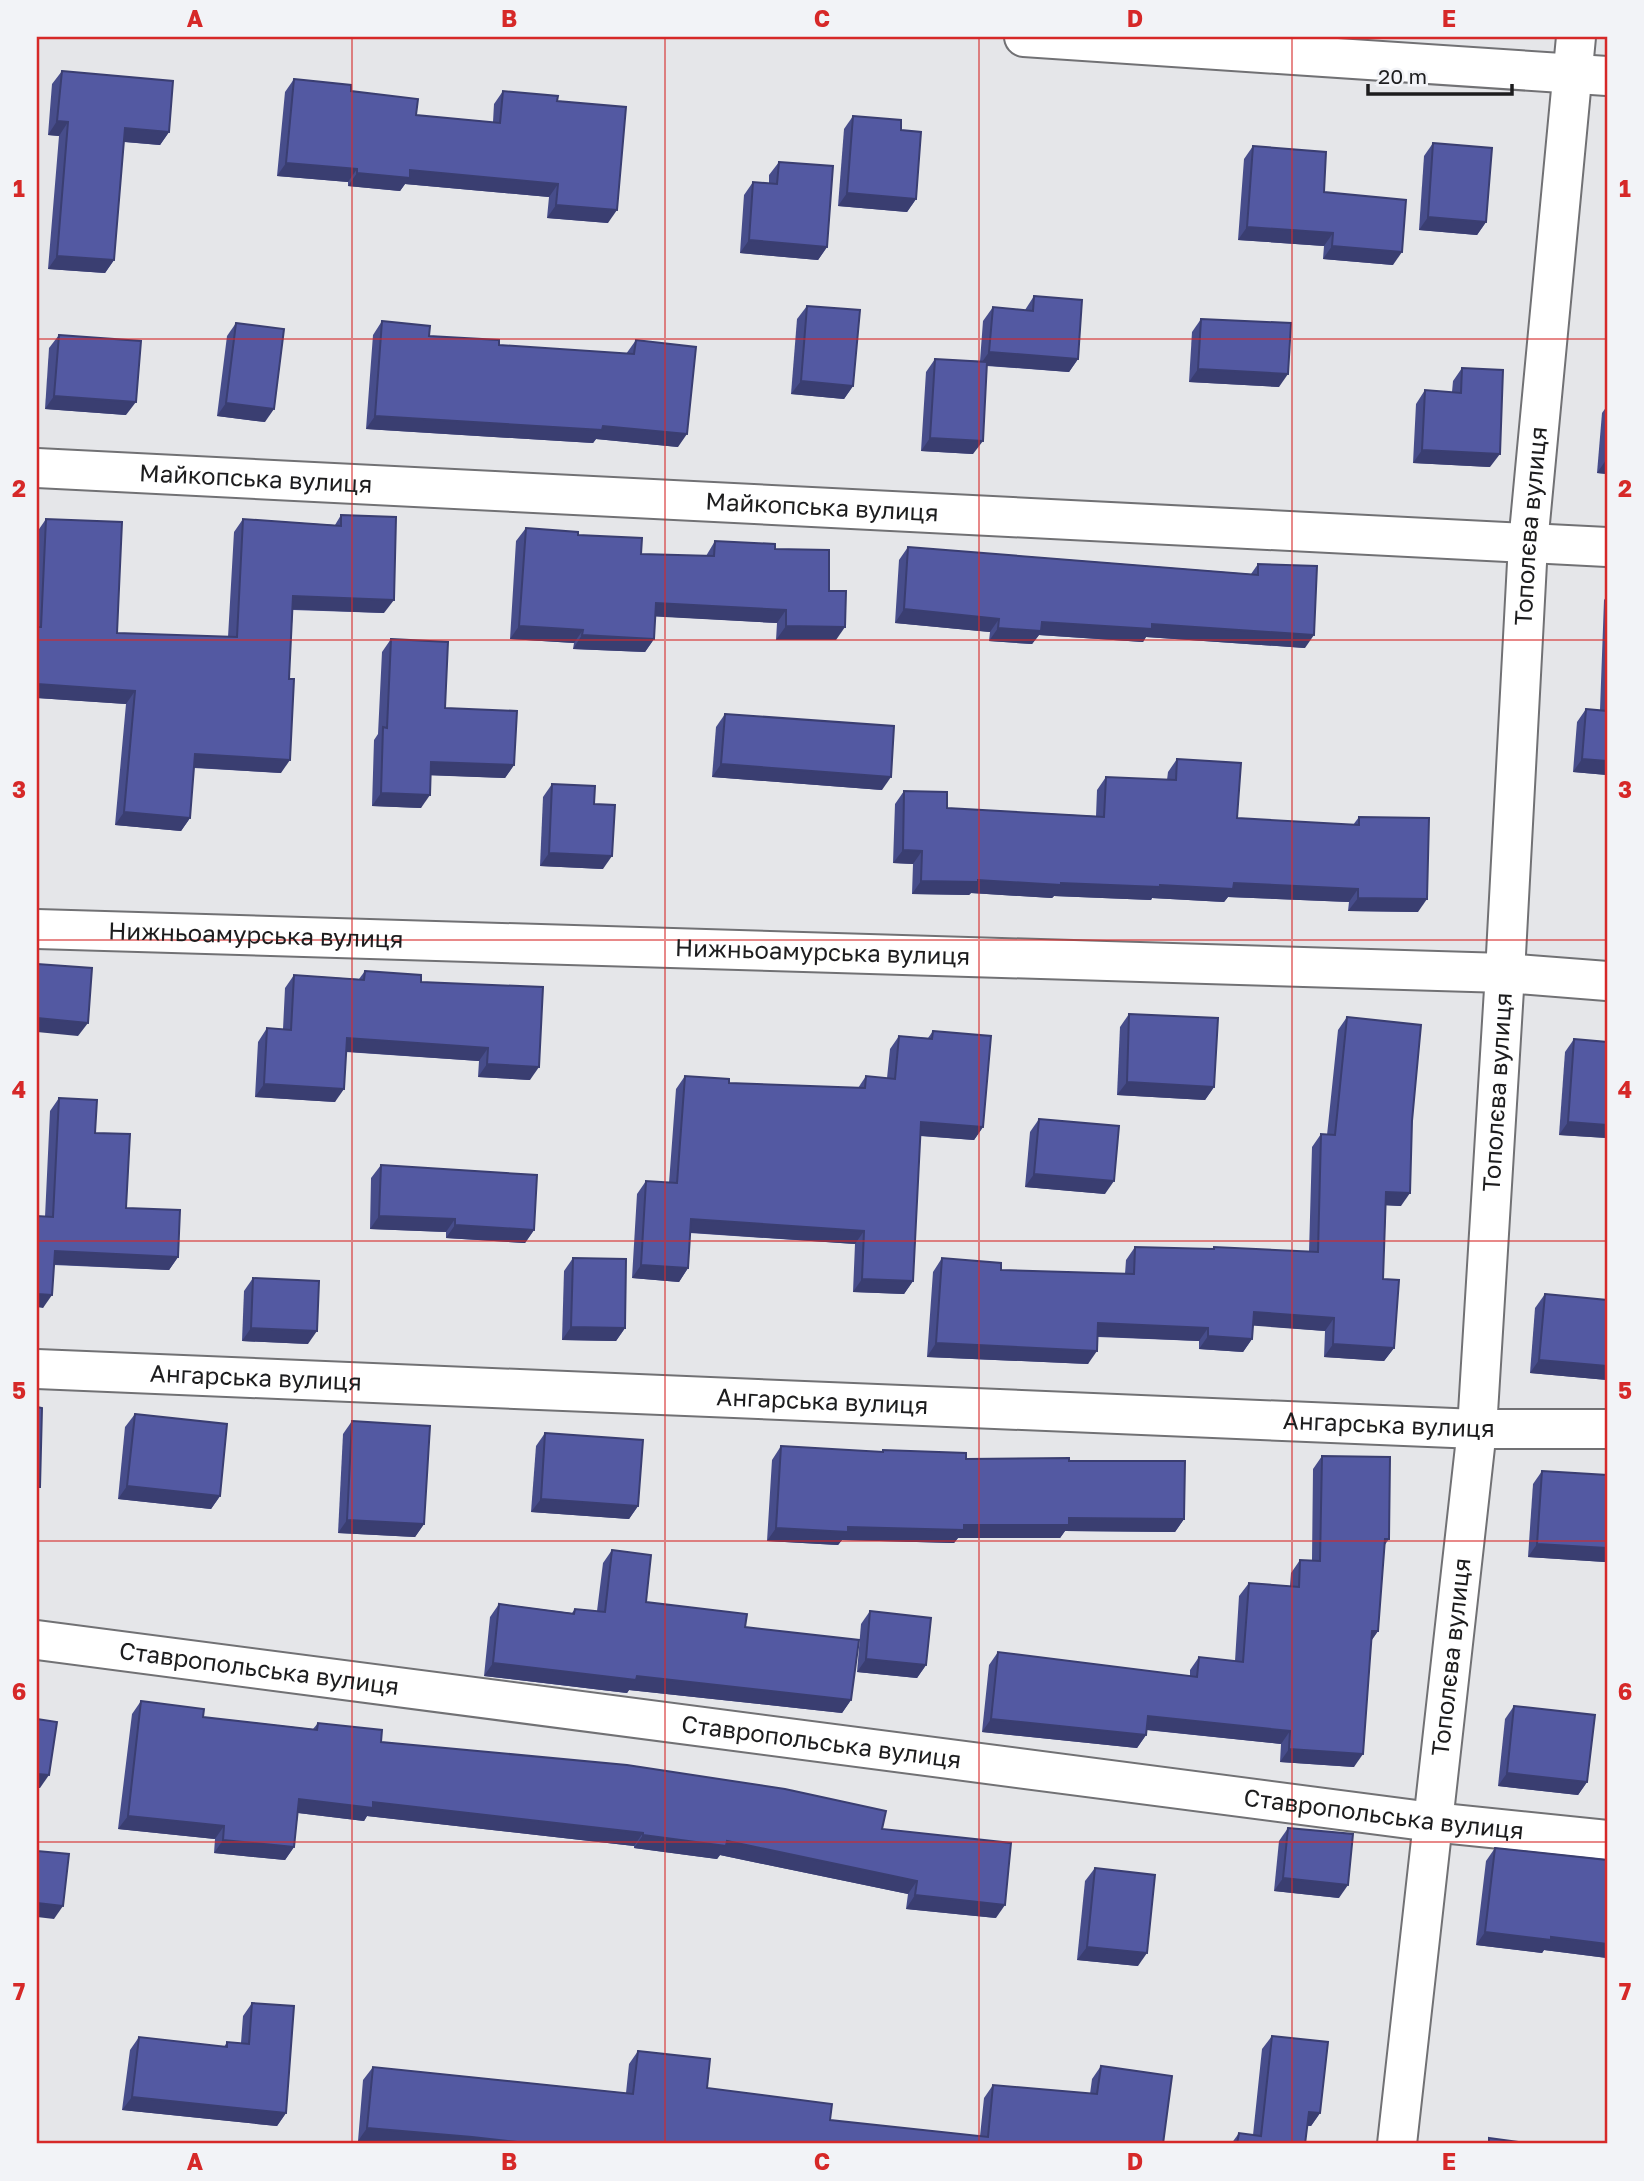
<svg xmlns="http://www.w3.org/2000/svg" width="1644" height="2181" font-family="'Golos Text',sans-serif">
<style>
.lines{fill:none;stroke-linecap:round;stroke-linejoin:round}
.street-casing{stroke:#717174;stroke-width:42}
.secondary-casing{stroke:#717174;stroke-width:42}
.street{stroke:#fff;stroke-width:38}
.secondary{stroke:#fff;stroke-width:38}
.wall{fill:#474d8b}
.shaded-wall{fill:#3a3e71}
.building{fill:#5359a2;stroke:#3a3e71;stroke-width:2}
.grid{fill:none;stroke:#d62828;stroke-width:2;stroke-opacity:0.55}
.labels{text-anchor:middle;stroke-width:7;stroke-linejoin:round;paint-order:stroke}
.street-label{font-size:24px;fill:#1d1d1e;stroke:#f2f3f7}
.neatline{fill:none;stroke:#d62828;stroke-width:2.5}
.grid-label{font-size:23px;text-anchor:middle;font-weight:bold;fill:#d62828}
</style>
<rect width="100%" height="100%" fill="#e5e6e9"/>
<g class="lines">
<g class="street-casing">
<g id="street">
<path id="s1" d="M37 468 1607 547"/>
<path id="s2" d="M37 929 1505 973 1607 981"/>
<path id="s3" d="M37 1369 1477 1429H1607"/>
<path id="s4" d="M37 1640 1432 1822 1607 1840"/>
<path id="s5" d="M1397 2144 1477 1429 1505 973 1528 544 1576 37"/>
</g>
</g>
<g class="secondary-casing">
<polyline id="secondary" points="1024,37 1607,76"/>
</g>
<use href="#street" class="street"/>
<use href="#secondary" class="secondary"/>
</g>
<g class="wall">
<polygon points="62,71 169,132 160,145 124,142 114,260 105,273 48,269 59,136 48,135 52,84"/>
<polygon points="294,79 351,91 416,115 493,122 494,104 503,91 557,101 608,223 547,218 549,197 405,184 400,191 348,186 348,182 277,176 285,92"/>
<polygon points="853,116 901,130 916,199 907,212 838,206 844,129"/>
<polygon points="1433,143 1486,222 1477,235 1419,230 1424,156"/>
<polygon points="1253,146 1393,265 1323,259 1324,246 1238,240 1244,159"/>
<polygon points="779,162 827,247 818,260 740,253 744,195 753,182 769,183 769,175"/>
<polygon points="1034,296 1078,359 1069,372 987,366 973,454 921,451 926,372 935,359 980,361 983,321 993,307 1025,310"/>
<polygon points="807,306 853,386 844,399 791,394 797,319"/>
<polygon points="1201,319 1279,387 1189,382 1192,332"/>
<polygon points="382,321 429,336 499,345 626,354 636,340 678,447 596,439 593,443 366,429 373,335"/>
<polygon points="236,323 265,422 217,416 227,336"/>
<polygon points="59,335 126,415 45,409 49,348"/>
<polygon points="1462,368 1490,467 1413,463 1416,404 1425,390 1452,392 1453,381"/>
<polygon points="1607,406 1607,474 1597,473 1602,413"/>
<polygon points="341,515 384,613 293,610 281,773 194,768 190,818 181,831 115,825 126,704 37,698 37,532 46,519 117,633 228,637 234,532 243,519 335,525"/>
<polygon points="526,528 578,535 641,554 706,556 715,541 775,549 829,591 836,640 776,640 777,623 655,616 654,639 645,652 573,649 574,643 510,639 516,541"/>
<polygon points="908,547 1251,574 1258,564 1305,648 1146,637 1143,642 1039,635 1032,644 989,641 990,632 895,623 899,560"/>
<polygon points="1607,596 1607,775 1573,772 1577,722 1586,709 1600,710 1604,600"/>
<polygon points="391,639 445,708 514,765 505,778 430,775 421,808 372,806 374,740 378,734 382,652"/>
<polygon points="725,714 882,790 712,777 716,727"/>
<polygon points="1177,759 1237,818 1353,825 1359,817 1418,912 1348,911 1349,902 1228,897 1224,902 1152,898 1151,900 1054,896 1052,898 971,893 969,895 912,894 913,864 893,863 895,804 904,791 947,808 1096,816 1097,790 1106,777 1167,780 1168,772"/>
<polygon points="552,784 594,804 603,869 540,866 543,797"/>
<polygon points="365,971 421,982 530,1080 478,1077 479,1061 346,1052 335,1102 255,1097 258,1042 267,1028 283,1029 285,988 294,975 359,979"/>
<polygon points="1129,1014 1214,1087 1205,1100 1117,1095 1120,1027"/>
<polygon points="1347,1017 1401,1206 1386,1205 1383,1279 1394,1348 1384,1361 1324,1357 1325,1331 1253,1325 1252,1339 1243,1352 1199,1349 1199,1341 1098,1337 1088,1364 927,1357 933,1272 942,1258 1001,1270 1125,1274 1126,1260 1135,1247 1212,1249 1214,1247 1309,1252 1312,1147 1321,1134 1327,1135 1338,1030"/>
<polygon points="933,1031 983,1127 974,1140 920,1136 913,1281 904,1294 853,1292 855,1244 690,1233 688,1268 679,1282 632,1278 637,1194 646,1181 669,1183 676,1089 685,1076 729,1083 858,1088 866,1076 887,1078 890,1049 899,1036 928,1038"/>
<polygon points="1574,1039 1607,1042 1607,1138 1559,1135 1565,1052"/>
<polygon points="59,1098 95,1133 126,1208 178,1257 169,1270 54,1265 43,1308 45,1217 50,1111"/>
<polygon points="1039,1119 1105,1194 1025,1187 1030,1132"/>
<polygon points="381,1165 534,1230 525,1243 446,1238 446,1232 370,1229 371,1178"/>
<polygon points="573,1258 625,1328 616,1341 562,1340 564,1271"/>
<polygon points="253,1278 308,1344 242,1341 244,1291"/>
<polygon points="1545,1294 1607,1300 1607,1380 1530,1373 1535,1308"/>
<polygon points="135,1414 220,1496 211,1509 118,1499 125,1427"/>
<polygon points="352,1421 424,1524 415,1537 338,1533 343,1434"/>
<polygon points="545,1433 638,1506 629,1519 531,1512 536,1446"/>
<polygon points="781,1446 881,1452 883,1450 966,1459 1069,1461 1184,1519 1175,1532 1065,1531 1060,1538 958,1538 954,1543 842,1540 838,1545 767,1541 772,1460"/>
<polygon points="1322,1456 1389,1539 1384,1546 1378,1631 1371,1641 1354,1767 1280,1762 1281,1744 1146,1730 1146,1735 1137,1748 982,1732 989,1665 998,1652 1190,1676 1190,1670 1199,1657 1235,1661 1239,1596 1249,1583 1290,1586 1291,1573 1300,1560 1312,1560 1313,1469"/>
<polygon points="1542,1471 1607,1475 1607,1558 1605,1562 1528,1557 1533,1484"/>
<polygon points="612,1550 646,1602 745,1627 851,1700 842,1713 629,1690 627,1693 484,1676 490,1617 499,1604 572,1613 575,1609 597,1611 603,1563"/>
<polygon points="870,1611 926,1665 917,1678 857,1672 861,1624"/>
<polygon points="141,1701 203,1717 313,1729 318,1723 381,1742 882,1829 996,1918 906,1909 908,1894 720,1855 717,1859 634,1848 634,1846 367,1816 364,1821 298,1813 294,1847 285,1860 214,1853 215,1839 118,1829 132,1714"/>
<polygon points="1514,1706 1587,1782 1578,1795 1498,1786 1505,1719"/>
<polygon points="1288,1828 1339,1898 1274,1891 1279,1841"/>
<polygon points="1495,1848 1607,1860 1607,1958 1544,1950 1542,1953 1476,1945 1486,1861"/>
<polygon points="1095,1868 1138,1966 1077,1960 1085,1881"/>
<polygon points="252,2003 286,2113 277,2126 122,2110 130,2050 139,2037 224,2047 227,2042 241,2043 243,2016"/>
<polygon points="1272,2036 1320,2113 1311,2126 1307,2126 1305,2144 1231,2144 1239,2133 1253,2135 1262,2049"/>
<polygon points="638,2051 707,2088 830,2120 980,2136 984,2098 993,2085 1090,2094 1092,2079 1101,2066 1163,2144 394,2144 358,2141 363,2080 373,2067 626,2093 629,2064"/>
</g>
<g class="shaded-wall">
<polygon points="57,121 68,122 59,136 48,135"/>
<polygon points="125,128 169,132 160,145 115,141"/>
<polygon points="286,163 357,169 348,182 277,176"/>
<polygon points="410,170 558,184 549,197 405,184 400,191 348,186 357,173"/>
<polygon points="847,193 916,199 907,212 838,206"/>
<polygon points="556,205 617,210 608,223 547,218"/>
<polygon points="1428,217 1486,222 1477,235 1419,230"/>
<polygon points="1247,227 1333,233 1324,246 1238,240"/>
<polygon points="749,240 827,247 818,260 740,253"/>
<polygon points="1332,246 1402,252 1393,265 1323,259"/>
<polygon points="57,256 114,260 105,273 48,269"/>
<polygon points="989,352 1078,359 1069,372 980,365"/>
<polygon points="1198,369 1288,374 1279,387 1189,382"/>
<polygon points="801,381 853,386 844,399 791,394"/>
<polygon points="54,396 136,402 126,415 45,409"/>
<polygon points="226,403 274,409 265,422 217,416"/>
<polygon points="375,416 603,426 687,434 678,447 596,439 593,443 366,429"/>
<polygon points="930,438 983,441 973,454 921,451"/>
<polygon points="1422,450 1500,454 1490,467 1413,463"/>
<polygon points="1606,460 1607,461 1607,474 1597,473"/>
<polygon points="293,596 394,600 384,613 284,609"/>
<polygon points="656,603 786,610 777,623 646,616"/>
<polygon points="904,609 999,619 990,632 895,623"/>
<polygon points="1042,622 1152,624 1314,635 1305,648 1146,637 1143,642 1039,635 1032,644 989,641 998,628"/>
<polygon points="519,626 583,630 574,643 510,639"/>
<polygon points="786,626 845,627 836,640 776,640"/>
<polygon points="582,635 654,639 645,652 573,649"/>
<polygon points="37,684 135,691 126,704 37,698"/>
<polygon points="195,754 290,760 281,773 186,767"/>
<polygon points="1582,759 1607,761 1607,775 1573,772"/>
<polygon points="431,762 514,765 505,778 422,775"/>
<polygon points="721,764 891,777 882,790 712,777"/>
<polygon points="381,793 430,795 421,808 372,806"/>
<polygon points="124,812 190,818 181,831 115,825"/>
<polygon points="903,850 922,851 913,864 893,863"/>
<polygon points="549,853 612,856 603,869 540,866"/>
<polygon points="978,880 1160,885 1234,883 1358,889 1349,902 1228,897 1224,902 1152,898 1151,900 1054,896 1052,898 971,893 969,895 912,894 921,881"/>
<polygon points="1358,898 1427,899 1418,912 1348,911"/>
<polygon points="37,1018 88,1023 78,1036 37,1032"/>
<polygon points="347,1038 488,1048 479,1061 337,1051"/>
<polygon points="487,1064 539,1067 530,1080 478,1077"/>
<polygon points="1127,1082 1214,1087 1205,1100 1117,1095"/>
<polygon points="264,1084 344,1089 335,1102 255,1097"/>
<polygon points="921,1122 983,1127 974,1140 911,1135"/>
<polygon points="1568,1122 1607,1125 1607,1138 1559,1135"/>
<polygon points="1034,1174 1114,1181 1105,1194 1025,1187"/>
<polygon points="1386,1192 1410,1193 1401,1206 1377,1205"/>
<polygon points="379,1216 455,1219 446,1232 370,1229"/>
<polygon points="691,1219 864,1231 855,1244 682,1232"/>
<polygon points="455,1225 534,1230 525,1243 446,1238"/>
<polygon points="55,1251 178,1257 169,1270 46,1264"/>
<polygon points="641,1265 688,1268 679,1282 632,1278"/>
<polygon points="862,1279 913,1281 904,1294 853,1292"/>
<polygon points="37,1294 52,1295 43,1308 37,1307"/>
<polygon points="1254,1312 1334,1318 1325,1331 1245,1325"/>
<polygon points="1098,1323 1208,1328 1199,1341 1089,1336"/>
<polygon points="571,1327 625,1328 616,1341 562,1340"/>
<polygon points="251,1328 317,1331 308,1344 242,1341"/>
<polygon points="1208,1336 1252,1339 1243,1352 1199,1349"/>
<polygon points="936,1343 1097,1351 1088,1364 927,1357"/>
<polygon points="1333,1344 1394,1348 1384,1361 1324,1357"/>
<polygon points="1539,1360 1607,1366 1607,1380 1530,1373"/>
<polygon points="127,1486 220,1496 211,1509 118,1499"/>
<polygon points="541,1499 638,1506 629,1519 531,1512"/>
<polygon points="1069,1518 1184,1519 1175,1532 1065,1531 1060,1538 958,1538 954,1543 842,1540 838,1545 767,1541 776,1528 964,1525"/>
<polygon points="347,1520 424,1524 415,1537 338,1533"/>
<polygon points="1537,1544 1607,1548 1607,1558 1605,1562 1528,1557"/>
<polygon points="1372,1631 1378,1631 1369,1644"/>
<polygon points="866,1659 926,1665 917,1678 857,1672"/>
<polygon points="493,1663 637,1676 851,1700 842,1713 629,1690 627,1693 484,1676"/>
<polygon points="1148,1716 1290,1731 1281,1744 1139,1729"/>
<polygon points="991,1719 1146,1735 1137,1748 982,1732"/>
<polygon points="1289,1749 1363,1754 1354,1767 1280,1762"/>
<polygon points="1507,1773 1587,1782 1578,1795 1498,1786"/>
<polygon points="37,1774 49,1775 40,1788 37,1788"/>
<polygon points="299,1799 373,1802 643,1833 634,1846 367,1816 364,1821 290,1812"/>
<polygon points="128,1816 224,1826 215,1839 118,1829"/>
<polygon points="643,1835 727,1841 917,1881 908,1894 720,1855 717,1859 634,1848"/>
<polygon points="223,1840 294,1847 285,1860 214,1853"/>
<polygon points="1283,1878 1348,1885 1339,1898 1274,1891"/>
<polygon points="915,1895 1005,1905 996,1918 906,1909"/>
<polygon points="37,1903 63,1906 54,1919 37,1917"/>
<polygon points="1485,1932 1551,1937 1607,1944 1607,1958 1544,1950 1542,1953 1476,1945"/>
<polygon points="1087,1947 1147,1953 1138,1966 1077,1960"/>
<polygon points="132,2097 286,2113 277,2126 122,2110"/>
<polygon points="1309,2112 1320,2113 1311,2126 1300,2125"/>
<polygon points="367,2128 472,2137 535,2144 394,2144 358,2141"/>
</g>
<g class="building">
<polygon points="62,71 173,81 169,132 125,128 114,260 57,256 68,122 57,121"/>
<polygon points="294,79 351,85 351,91 418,99 416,115 500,123 503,91 558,96 557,101 626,107 617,210 556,205 558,184 410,170 410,178 357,173 357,169 286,163"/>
<polygon points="853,116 901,120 901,130 921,132 916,199 847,193"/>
<polygon points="1433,143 1492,148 1486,222 1428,217"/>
<polygon points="1253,146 1326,152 1324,192 1406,200 1402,252 1332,246 1333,233 1247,227"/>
<polygon points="779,162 833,166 827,247 749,240 753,182 777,184"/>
<polygon points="1034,296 1082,300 1078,359 989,352 993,307 1033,311"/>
<polygon points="807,306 860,310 853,386 801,381"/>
<polygon points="1201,319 1291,323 1288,374 1198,369"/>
<polygon points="382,321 430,326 429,336 499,340 499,345 634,354 636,340 696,347 687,434 603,426 602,430 375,416"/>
<polygon points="236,323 284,329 274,409 226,403"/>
<polygon points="59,335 141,341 136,402 54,396"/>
<polygon points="935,359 987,362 983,441 930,438"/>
<polygon points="1462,368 1503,370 1500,454 1422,450 1425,390 1461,393"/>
<polygon points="341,515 396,517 394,600 293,596 289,679 294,679 290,760 195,754 190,818 124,812 135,691 37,684 37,627 41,627 46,519 122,522 117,633 237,637 243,519 341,526"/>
<polygon points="526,528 578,532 578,535 642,538 641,554 714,556 715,541 775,544 775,549 829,550 829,591 846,591 845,627 786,626 786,610 656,603 654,639 582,635 583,630 519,626"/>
<polygon points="908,547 1258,575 1258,564 1317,566 1314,635 1152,624 1152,629 1042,622 1041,631 998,628 999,619 904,609"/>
<polygon points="391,639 448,642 445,708 517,711 514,765 431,762 430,795 381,793 383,727 387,728"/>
<polygon points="1586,709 1607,711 1607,761 1582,759"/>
<polygon points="725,714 894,726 891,777 721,764"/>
<polygon points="1177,759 1241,763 1237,818 1359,825 1359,817 1429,818 1427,899 1358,898 1358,889 1234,883 1233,889 1160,885 1160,887 1061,883 1061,885 978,880 978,882 921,881 922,851 903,850 904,791 947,792 947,808 1104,817 1106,777 1176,780"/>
<polygon points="552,784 595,786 594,804 615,805 612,856 549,853"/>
<polygon points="37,964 92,968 88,1023 37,1018"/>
<polygon points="365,971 421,975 421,982 543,987 539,1067 487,1064 488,1048 347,1038 344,1089 264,1084 267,1028 291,1030 294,975 364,980"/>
<polygon points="1129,1014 1218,1018 1214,1087 1127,1082"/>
<polygon points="1347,1017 1421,1025 1412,1121 1410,1193 1386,1192 1383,1279 1399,1280 1394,1348 1333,1344 1334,1318 1254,1312 1252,1339 1208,1336 1208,1328 1098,1323 1097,1351 936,1343 942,1258 1001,1263 1001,1270 1134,1274 1135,1247 1214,1249 1214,1247 1318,1252 1321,1134 1335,1135"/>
<polygon points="933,1031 991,1036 983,1127 921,1122 913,1281 862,1279 864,1231 691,1219 688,1268 641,1265 646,1181 677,1183 685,1076 729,1079 729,1083 865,1088 866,1076 895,1079 899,1036 932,1039"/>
<polygon points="1574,1039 1607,1042 1607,1125 1568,1122"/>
<polygon points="59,1098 97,1100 95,1133 130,1134 126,1208 180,1210 178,1257 55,1251 52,1295 37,1294 37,1216 53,1217"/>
<polygon points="1039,1119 1119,1126 1114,1181 1034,1174"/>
<polygon points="381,1165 537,1175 534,1230 455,1225 455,1219 379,1216"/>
<polygon points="573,1258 626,1259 625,1328 571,1327"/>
<polygon points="253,1278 319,1281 317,1331 251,1328"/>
<polygon points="1545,1294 1607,1300 1607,1366 1539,1360"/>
<polygon points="37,1407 42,1408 40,1487 37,1487"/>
<polygon points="135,1414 227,1424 220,1496 127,1486"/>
<polygon points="352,1421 430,1426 424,1524 347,1520"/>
<polygon points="545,1433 643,1440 638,1506 541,1499"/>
<polygon points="781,1446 883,1452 883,1450 966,1453 966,1459 1069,1458 1069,1461 1185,1461 1184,1519 1069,1518 1069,1525 964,1525 964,1530 848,1527 848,1532 776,1528"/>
<polygon points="1322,1456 1390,1457 1389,1539 1385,1539 1378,1631 1372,1631 1363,1754 1289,1749 1290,1731 1148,1716 1146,1735 991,1719 998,1652 1197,1677 1199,1657 1243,1662 1249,1583 1299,1587 1300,1560 1320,1561"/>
<polygon points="1542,1471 1607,1475 1607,1548 1537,1544"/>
<polygon points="612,1550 651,1555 646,1602 747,1614 745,1627 859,1640 851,1700 637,1676 636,1680 493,1663 499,1604 574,1614 575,1609 605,1612"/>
<polygon points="870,1611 931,1618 926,1665 866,1659"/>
<polygon points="141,1701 204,1709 203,1717 317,1730 318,1723 382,1730 381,1742 627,1765 785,1789 886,1811 882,1829 1011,1843 1005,1905 915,1895 917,1881 727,1841 726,1846 643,1835 643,1833 373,1802 373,1808 299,1799 294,1847 223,1840 224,1826 128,1816"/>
<polygon points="1514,1706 1595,1715 1587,1782 1507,1773"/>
<polygon points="37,1719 57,1722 49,1775 37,1774"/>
<polygon points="1288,1828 1353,1834 1348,1885 1283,1878"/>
<polygon points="1495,1848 1607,1860 1607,1944 1551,1937 1551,1940 1485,1932"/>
<polygon points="37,1851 69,1854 63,1906 37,1903"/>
<polygon points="1095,1868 1155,1875 1147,1953 1087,1947"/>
<polygon points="252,2003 294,2006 286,2113 132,2097 139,2037 227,2047 227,2042 249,2044"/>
<polygon points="1272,2036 1328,2042 1320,2113 1309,2112 1305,2144 1237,2144 1239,2133 1261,2136"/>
<polygon points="638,2051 710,2059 707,2088 832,2104 830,2120 988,2137 993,2085 1097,2094 1101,2066 1172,2076 1163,2144 535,2144 472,2137 367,2128 373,2067 633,2094"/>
<polygon points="1489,2138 1533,2144 1489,2144"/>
</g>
<path class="grid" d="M352 37V2144M665 37V2144M979 37V2144M1292 37V2144M37 339H1607M37 640H1607M37 940H1607M37 1241H1607M37 1541H1607M37 1842H1607"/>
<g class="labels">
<g class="street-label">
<text dy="8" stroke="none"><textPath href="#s1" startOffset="219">Майкопська вулиця</textPath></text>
<text dy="8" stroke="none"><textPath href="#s1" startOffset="786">Майкопська вулиця</textPath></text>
<text dy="8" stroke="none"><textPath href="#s5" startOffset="1624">Тополєва вулиця</textPath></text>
<text dy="8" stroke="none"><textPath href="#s2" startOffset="219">Нижньоамурська вулиця</textPath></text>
<text dy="8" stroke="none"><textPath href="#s2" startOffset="786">Нижньоамурська вулиця</textPath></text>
<text dy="8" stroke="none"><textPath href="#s5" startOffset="1057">Тополєва вулиця</textPath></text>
<text dy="8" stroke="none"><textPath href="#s3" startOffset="219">Ангарська вулиця</textPath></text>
<text dy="8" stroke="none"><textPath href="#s3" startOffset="786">Ангарська вулиця</textPath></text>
<text dy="8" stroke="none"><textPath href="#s3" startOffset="1353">Ангарська вулиця</textPath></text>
<text dy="8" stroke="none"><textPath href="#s5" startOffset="490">Тополєва вулиця</textPath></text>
<text dy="8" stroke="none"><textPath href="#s4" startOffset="224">Ставропольська вулиця</textPath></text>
<text dy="8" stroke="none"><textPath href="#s4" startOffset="791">Ставропольська вулиця</textPath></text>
<text dy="8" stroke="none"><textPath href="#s4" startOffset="1358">Ставропольська вулиця</textPath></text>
</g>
</g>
<rect width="1644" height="2181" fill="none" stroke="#f2f3f7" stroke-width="77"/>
<path d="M1368 84v10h144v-10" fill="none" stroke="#1d1d1e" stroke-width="3.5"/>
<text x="1378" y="84" font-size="21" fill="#1d1d1e" stroke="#f2f3f7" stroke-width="5" paint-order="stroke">20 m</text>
<rect x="38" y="38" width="1568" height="2104" class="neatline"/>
<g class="grid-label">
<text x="195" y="27">A</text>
<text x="509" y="27">B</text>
<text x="822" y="27">C</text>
<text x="1135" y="27">D</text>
<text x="1449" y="27">E</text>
<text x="19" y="197">1</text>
<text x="1625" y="197">1</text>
<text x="19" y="497">2</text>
<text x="1625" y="497">2</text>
<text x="19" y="798">3</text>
<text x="1625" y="798">3</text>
<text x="19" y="1098">4</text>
<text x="1625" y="1098">4</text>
<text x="19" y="1399">5</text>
<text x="1625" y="1399">5</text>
<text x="19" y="1700">6</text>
<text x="1625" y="1700">6</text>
<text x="19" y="2000">7</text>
<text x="1625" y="2000">7</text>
<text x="195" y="2170">A</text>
<text x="509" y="2170">B</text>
<text x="822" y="2170">C</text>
<text x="1135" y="2170">D</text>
<text x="1449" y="2170">E</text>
</g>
</svg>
